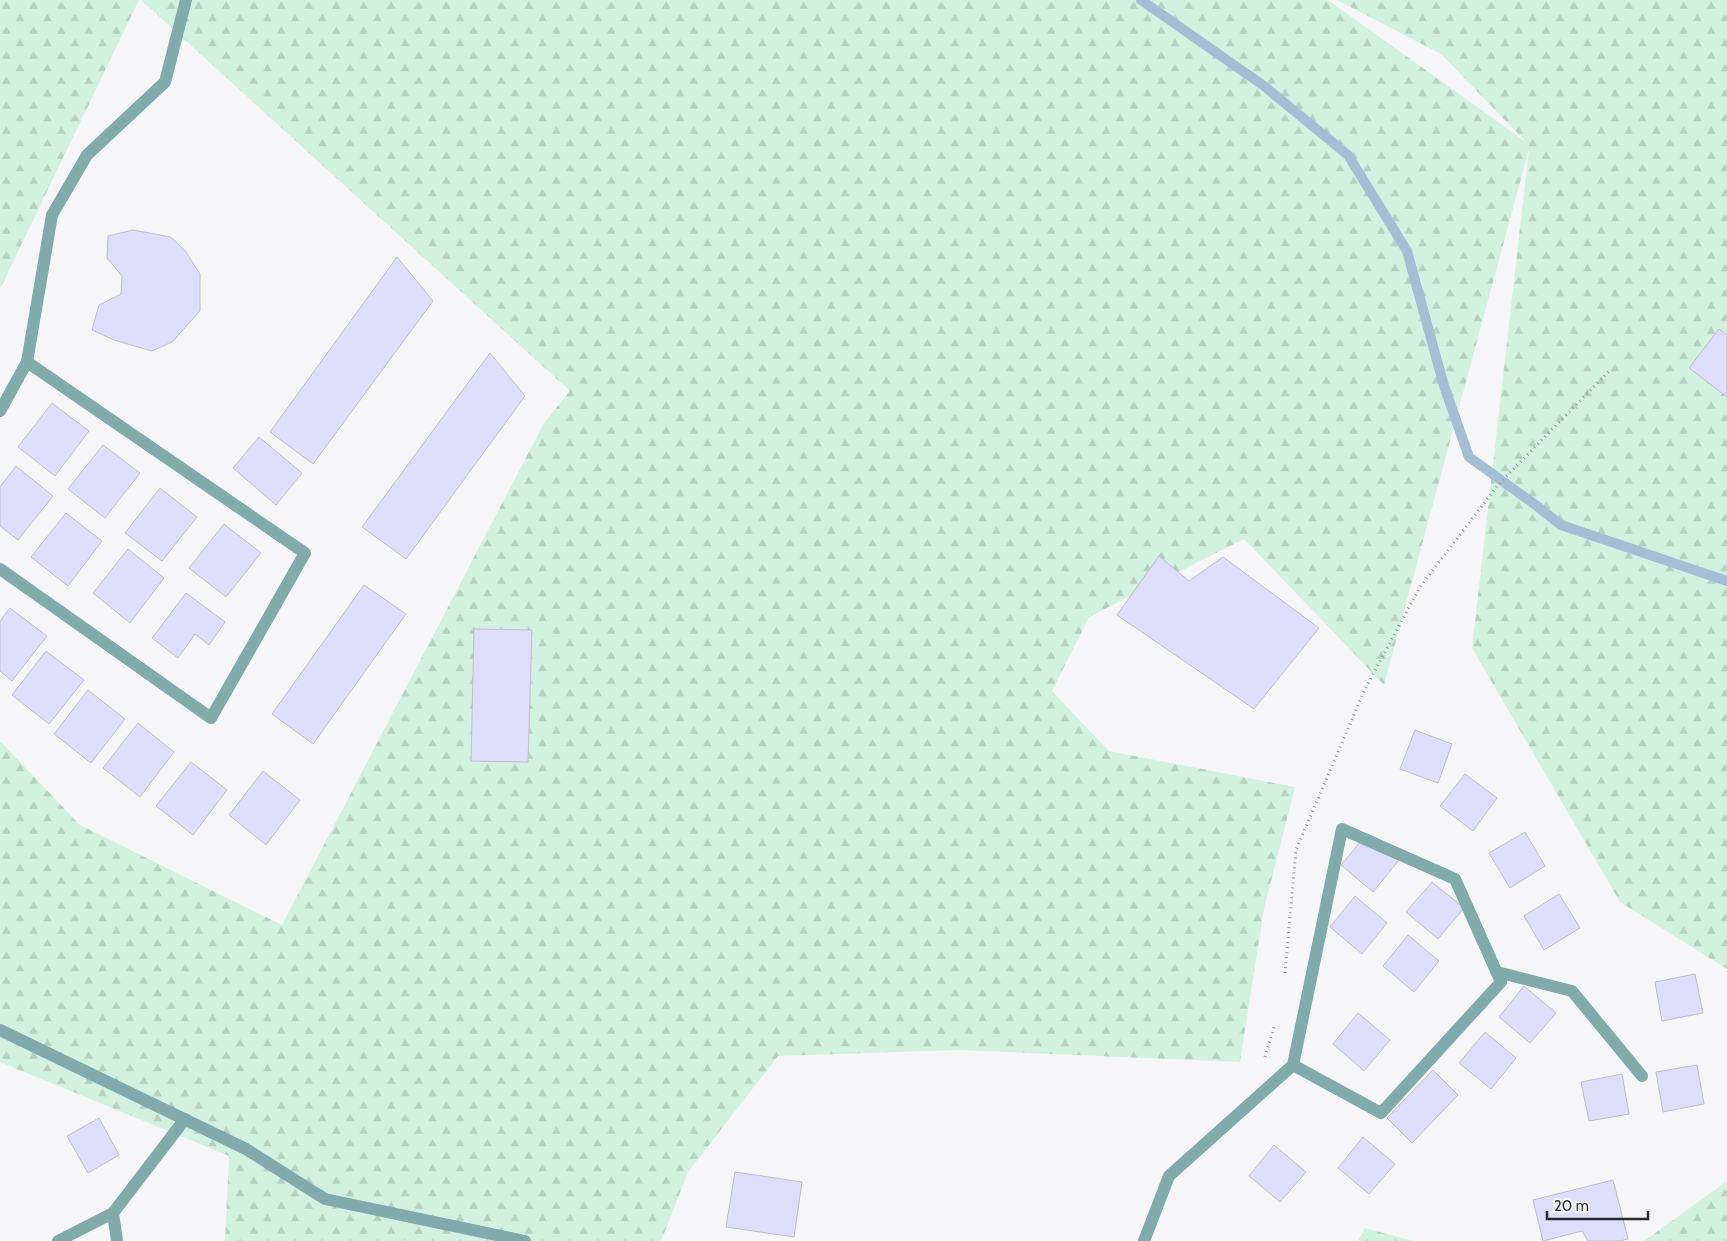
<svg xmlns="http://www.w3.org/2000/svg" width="1727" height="1241" font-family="Cabin,sans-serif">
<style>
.forest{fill:url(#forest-firs)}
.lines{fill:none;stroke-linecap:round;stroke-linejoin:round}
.stream{stroke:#a5bed4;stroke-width:10}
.building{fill:#deddfc;stroke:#bfbfc2}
.path{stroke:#949496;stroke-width:3;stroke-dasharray:1 4;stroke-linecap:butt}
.minor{stroke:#80aaab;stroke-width:12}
</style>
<defs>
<pattern id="forest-firs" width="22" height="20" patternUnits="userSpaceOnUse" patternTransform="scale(1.25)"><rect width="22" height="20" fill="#d3f1e1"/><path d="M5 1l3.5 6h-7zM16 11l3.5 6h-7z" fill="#b5cfc1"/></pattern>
</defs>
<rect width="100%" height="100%" fill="#f6f6f9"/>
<g class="forest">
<polygon points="0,0 139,0 0,289"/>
<polygon points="141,0 1328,0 1526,142 1441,54 1337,0 1727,0 1727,969 1620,902 1472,648 1529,149 1384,685 1244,539 1089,617 1052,691 1109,751 1295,787 1264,909 1240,1062 960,1050 778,1056 688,1172 661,1241 225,1241 229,1156 0,1062 0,741 80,825 282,925 544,423 570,391"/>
<polygon points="1727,1181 1727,1241 1644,1241"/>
<polygon points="1365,1228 1413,1241 1358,1241"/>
</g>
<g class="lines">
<polyline class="stream" points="1141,0 1264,86 1348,155 1407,251 1444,386 1469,457 1537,506 1561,525 1727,581"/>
</g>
<g class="building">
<polygon points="133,230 171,237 186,252 200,274 200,311 172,342 152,351 114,340 92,330 99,305 121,294 122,276 107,258 108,236"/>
<polygon points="397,257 433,301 313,464 270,432"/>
<polygon points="1719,329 1727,335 1727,397 1689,368"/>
<polygon points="490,353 525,396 406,559 362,527"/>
<polygon points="52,403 89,431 55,476 18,447"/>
<polygon points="259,437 302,473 276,505 233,468"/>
<polygon points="103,445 140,473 105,518 68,489"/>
<polygon points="16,466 53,496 18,540 0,526 0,487"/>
<polygon points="160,488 197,517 162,561 125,533"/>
<polygon points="66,513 102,541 68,586 31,557"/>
<polygon points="224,524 261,553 226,597 189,568"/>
<polygon points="128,549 164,578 130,623 93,593"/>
<polygon points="1159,556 1189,581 1223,557 1319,628 1254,709 1117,615"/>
<polygon points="364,585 406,614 313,744 272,714"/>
<polygon points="186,593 225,622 209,645 195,634 178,658 152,638"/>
<polygon points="10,608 47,636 12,681 0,671 0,621"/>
<polygon points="474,629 532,630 528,762 471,761"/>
<polygon points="46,651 84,680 49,724 12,695"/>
<polygon points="88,690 125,719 91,763 54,734"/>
<polygon points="138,723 174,752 140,797 103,768"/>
<polygon points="1415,730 1452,744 1438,783 1400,769"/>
<polygon points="191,762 227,790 193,835 156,806"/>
<polygon points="263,771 300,800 266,845 229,815"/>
<polygon points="1465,774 1497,798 1473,831 1440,806"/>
<polygon points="1525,832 1545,866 1510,888 1489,853"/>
<polygon points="1367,834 1399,860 1373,892 1341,865"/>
<polygon points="1432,882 1464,908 1438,939 1406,912"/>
<polygon points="1559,894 1580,928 1544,950 1524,916"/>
<polygon points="1355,896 1387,923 1362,954 1330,927"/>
<polygon points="1408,935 1439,961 1414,992 1383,966"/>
<polygon points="1695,974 1703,1013 1662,1021 1655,982"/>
<polygon points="1524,986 1556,1013 1530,1043 1499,1017"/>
<polygon points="1358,1013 1390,1040 1364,1071 1333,1044"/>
<polygon points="1485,1032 1516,1058 1491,1089 1459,1063"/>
<polygon points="1697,1065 1704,1104 1663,1112 1656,1072"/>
<polygon points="1433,1070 1458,1095 1412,1143 1387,1118"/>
<polygon points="1622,1074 1629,1114 1589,1121 1581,1082"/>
<polygon points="99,1118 119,1155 88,1173 67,1136"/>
<polygon points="1363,1137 1395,1164 1369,1194 1338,1168"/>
<polygon points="1274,1145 1306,1172 1280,1202 1249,1176"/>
<polygon points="735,1172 802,1182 794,1237 726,1227"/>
<polygon points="1613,1180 1628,1239 1620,1241 1588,1241 1582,1231 1543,1241 1533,1200"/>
</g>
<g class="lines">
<g class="path">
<polyline points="1285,973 1296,850 1365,689 1420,587 1498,485 1611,369"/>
<polyline points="1265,1057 1274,1027"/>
</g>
<g class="minor">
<polyline points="0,411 27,362 52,215 87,155 165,82 186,0"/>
<polyline points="0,569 211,718 305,553 27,362"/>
<polyline points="1497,972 1572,991 1642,1076"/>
<polyline points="0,1030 246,1149 325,1199 525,1241"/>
<polyline points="113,1213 117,1241"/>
<polyline points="58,1241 113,1213 185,1119"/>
<polyline points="1144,1241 1169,1176 1293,1065 1342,829 1455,879 1501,982 1381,1113 1293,1065"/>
</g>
</g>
<path d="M1547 1211v8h101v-8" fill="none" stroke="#2b2b2c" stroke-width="2.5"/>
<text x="1554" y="1211" font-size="15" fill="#2b2b2c" stroke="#f6f6f9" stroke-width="4" paint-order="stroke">20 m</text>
</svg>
